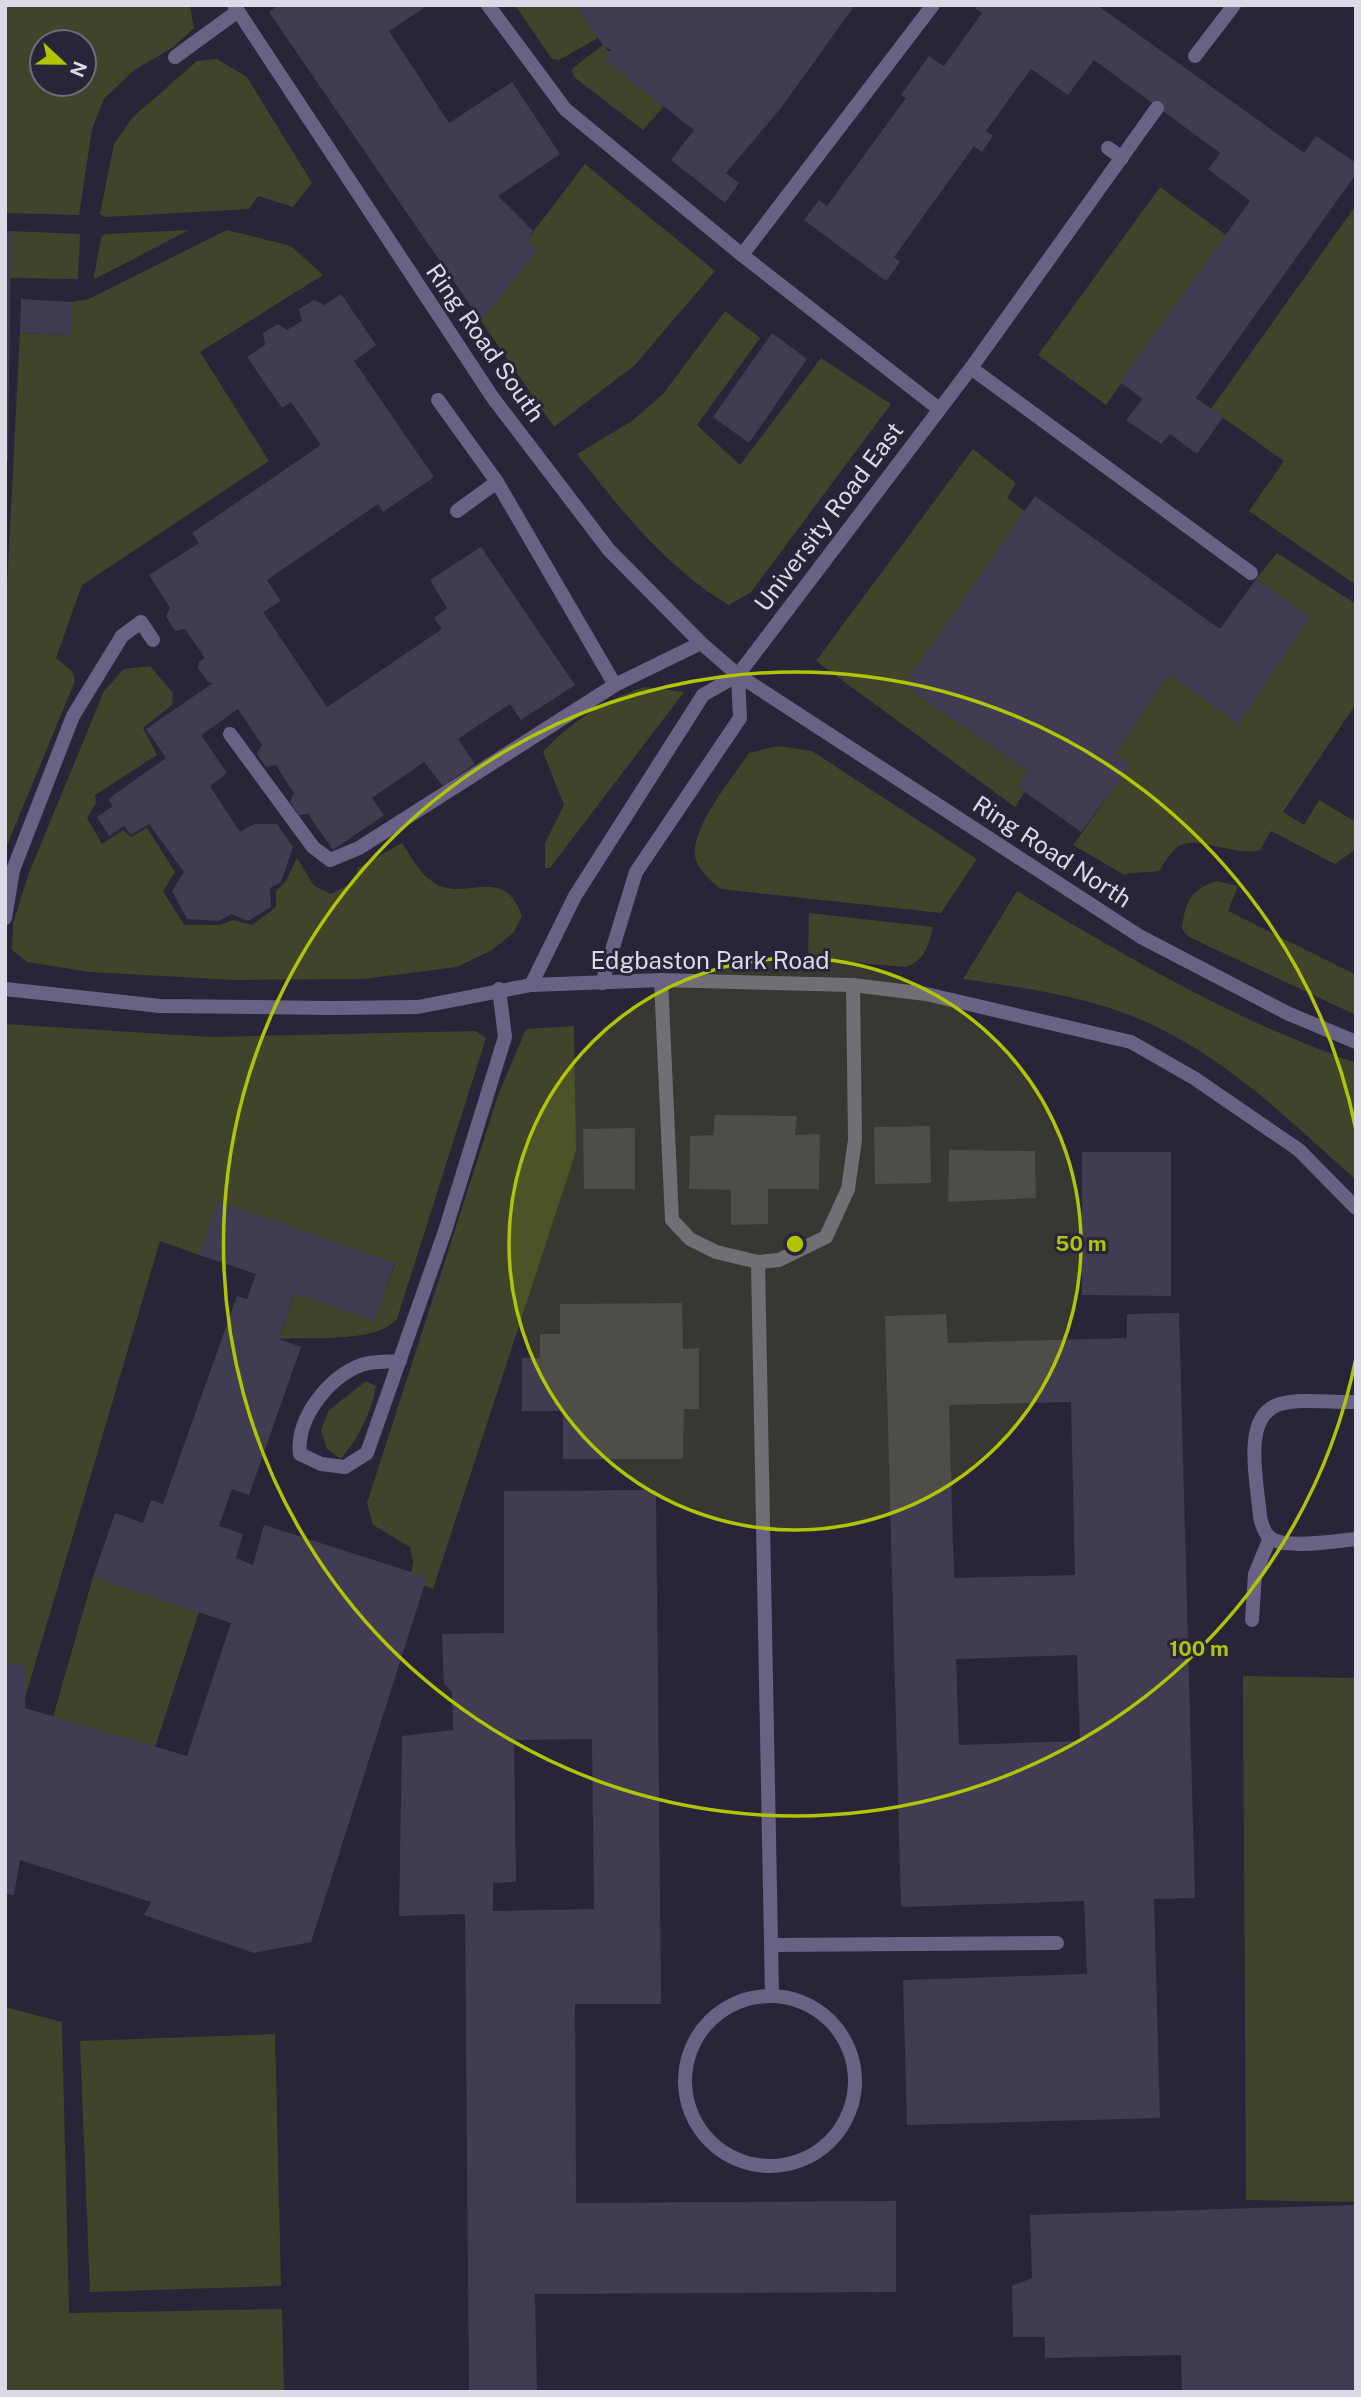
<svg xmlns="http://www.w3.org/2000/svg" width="1361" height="2397" font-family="'Public Sans',sans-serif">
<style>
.green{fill:#3f442b;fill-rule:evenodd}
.building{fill:#403d52;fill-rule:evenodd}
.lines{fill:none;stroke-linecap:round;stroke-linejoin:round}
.service{stroke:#686385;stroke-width:14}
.pedestrian{stroke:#686385;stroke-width:14}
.tertiary{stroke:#686385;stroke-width:14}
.ring{fill:none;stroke:#afc505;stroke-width:3.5}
.labels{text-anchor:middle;stroke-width:6;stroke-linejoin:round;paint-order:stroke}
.street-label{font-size:24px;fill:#dbdae6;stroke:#282538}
.centre{fill:#afc505;stroke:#282538;stroke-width:3.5}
.ring-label{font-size:21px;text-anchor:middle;font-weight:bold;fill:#afc505;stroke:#282538;stroke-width:6;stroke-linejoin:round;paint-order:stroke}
</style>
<rect width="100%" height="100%" fill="#282538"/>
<g class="green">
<path d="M5 5 190 6 194 28 172 48 134 70 104 99 92 129 79 215 5 213ZM42 42H84V84H42Z"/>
<polygon points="515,5 575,5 598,38 559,60 552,59"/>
<polygon points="603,45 664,106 643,130 574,77 572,69"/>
<polygon points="217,59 247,77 312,183 293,207 258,196 249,209 105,217 100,214 114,144 132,118 197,61"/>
<polygon points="585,164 715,271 635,365 554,427 481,321 537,249 527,240"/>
<polygon points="1160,187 1226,235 1106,405 1038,355"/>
<polygon points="1356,205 1356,585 1249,511 1284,461 1211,409"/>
<polygon points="189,230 95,279 94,276 101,238 105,234"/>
<polygon points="227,230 291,246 323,275 200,352 269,461 82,585 56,658 72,671 75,681 5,850 5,626 20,333 70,335 72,302 89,299"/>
<polygon points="11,231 80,234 78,279 10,278"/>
<path d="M725 311 760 338 697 425 740 465 821 358 891 404 751 592 729 605C665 567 622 511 577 454L632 421 663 394Z"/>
<polygon points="973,449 1016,483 1007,498 1026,512 904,685 1029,772 1018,787 1025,792 1015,807 816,661"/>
<path d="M1277 553 1356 604V704L1283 812 1304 825 1319 800 1356 822V849L1335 864 1271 831 1260 850C1234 858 1194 831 1175 849 1169 855 1164 864 1159 871L1123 874 1073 845 1130 765 1115 754 1169 674 1227 714 1309 617 1256 579Z"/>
<path d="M150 666 173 693 172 705 143 728 157 755 95 795 96 803 87 818 102 844 123 830 131 837 147 828 175 872 163 891 184 925H220L233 920 252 925 276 907V891L286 881 297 858 314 886 331 894 356 881 358 868 402 843C411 856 419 873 433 882 466 904 502 862 522 916L514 932 492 950 457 967 363 979 233 980 90 972 27 962 12 950 13 923 29 873 104 691 124 669Z"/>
<path d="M645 687 684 692 550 868H545V843L564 805 543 752C572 721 604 700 645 687Z"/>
<path d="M778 746 812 751 977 859 941 913 721 889C711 881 696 869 695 855 692 826 733 777 749 753Z"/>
<path d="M1217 881 1238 886 1228 911 1356 975V1015L1189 937 1182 929C1185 902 1191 889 1217 881Z"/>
<path d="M1017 891C1128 958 1233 1020 1356 1063V1180C1290 1121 1226 1057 1144 1021 1088 996 1024 988 963 979Z"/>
<path d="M809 913 933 927C928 946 925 960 906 967L808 958Z"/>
<path d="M5 1024 211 1037 476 1031 486 1038 397 1319C376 1344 310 1336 279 1339L295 1293 374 1320 395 1264 199 1255 160 1241 9 1752 5 1749Z"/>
<polygon points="574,1026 576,1151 433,1589 410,1580 413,1562 410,1547 373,1525 367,1503 499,1093 526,1029"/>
<path d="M366 1381 376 1386C371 1414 359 1437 341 1459L327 1449 321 1430 329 1410Z"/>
<polygon points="93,1577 199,1612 155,1747 53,1717"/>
<polygon points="1243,1676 1356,1678 1356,2202 1246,2200"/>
<polygon points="5,2007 62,2022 69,2313 282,2309 284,2392 5,2392"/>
<polygon points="275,2034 281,2286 90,2292 80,2041"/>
</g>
<g class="building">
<polygon points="278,5 428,5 389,31 449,123 512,82 560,154 498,196 533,231 527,240 538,249 481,321 269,12"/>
<polygon points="575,5 855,5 781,108 726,173 739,183 725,203 671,160 694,130 604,60 611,50 603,45"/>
<polygon points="977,5 1097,5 1304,153 1316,136 1356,163 1356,174 1196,398 1223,417 1197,454 1170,434 1161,444 1126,420 1143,399 1120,382 1250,201 1208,169 1220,153 1094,60 1068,95 1031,69 986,131 993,136 982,152 974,146 894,257 900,262 886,281 804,220 819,200 827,206 906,98 901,95 929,56 944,66 982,13 975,8"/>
<polygon points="5,231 11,231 8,460 5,460"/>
<polygon points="341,294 376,345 354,361 434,477 383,512 378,504 267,580 281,601 263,612 327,707 442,629 434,618 447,608 430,580 481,547 575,685 521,720 510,704 458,739 475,764 443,786 424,762 372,798 384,815 333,850 308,814 299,815 290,802 294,793 276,765 266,767 257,754 262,745 238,709 201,735 227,773 210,786 240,832 254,824 277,824 293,847 281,882 270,888 271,907 248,921 232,914 219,921 187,919 172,891 184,872 149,824 131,835 124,826 109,836 97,817 113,806 108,799 166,758 146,729 213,683 208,682 198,668 199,662 205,658 185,629 175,631 166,616 170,608 149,575 199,543 192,533 321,445 291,402 282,408 247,357 265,345 263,333 278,324 287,330 302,321 299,309 314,300 324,305"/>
<polygon points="21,299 72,302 71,335 20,333"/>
<polygon points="772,333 807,359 749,443 713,417"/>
<polygon points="1035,496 1220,629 1256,579 1310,617 1238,724 1169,674 1115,754 1131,765 1081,832 1018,787 1029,772 904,685"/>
<polygon points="715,1115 797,1116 795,1135 820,1134 819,1189 768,1189 768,1224 731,1225 731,1190 689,1189 690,1136 713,1135"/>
<polygon points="930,1126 931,1183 875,1184 874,1127"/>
<polygon points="635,1128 635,1189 584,1189 583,1129"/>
<polygon points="949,1150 1035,1151 1036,1198 948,1202"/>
<polygon points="1082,1152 1171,1152 1171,1296 1082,1295"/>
<polygon points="218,1201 395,1263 374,1321 295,1293 279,1339 301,1347 249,1495 232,1489 219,1526 243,1534 236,1558 253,1565 264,1525 427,1577 311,1942 254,1953 144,1915 151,1902 20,1860 14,1895 5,1894 5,1663 26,1665 25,1708 187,1756 231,1623 93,1577 115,1513 143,1523 151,1500 163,1504 237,1296 247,1299 256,1274 199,1255"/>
<polygon points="682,1303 683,1349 699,1348 699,1409 684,1409 683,1459 563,1459 563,1411 522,1411 522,1358 540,1358 540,1334 560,1334 560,1304"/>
<path d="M1179 1313 1195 1898 1154 1899 1160 2118 907 2125 903 1980 1087 1974 1084 1901 901 1907 885 1316 946 1314 948 1343 1127 1338V1314ZM1071 1402 1075 1575 954 1578 949 1405ZM1077 1655 1080 1741 959 1745 956 1659Z"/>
<path d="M656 1490 661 2004H575L576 2203 896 2201V2292L535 2294 537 2392H469L465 1914 399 1916 402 1736 453 1730 452 1693 444 1683 442 1634 504 1633V1491ZM592 1739 594 1909 493 1911V1883L516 1882 514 1740Z"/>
<polygon points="1356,2205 1356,2392 1182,2392 1181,2355 1045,2358 1045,2337 1013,2337 1012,2286 1032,2278 1030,2215"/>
</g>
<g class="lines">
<g class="service">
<polyline points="234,5 493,398 609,550 701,643 738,675 1141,937 1287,1013 1356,1042"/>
<polyline points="488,5 565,109 742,255 939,409"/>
<polyline points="1195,56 1234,5"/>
<polyline points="175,57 238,11"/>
<polyline points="1108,148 1122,158"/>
<polyline points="971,368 1251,573"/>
<polyline points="438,400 497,482 615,685"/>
<polyline points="457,511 497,482"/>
<polyline points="230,734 313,847 330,860 359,848 615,685 701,643"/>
<polyline points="5,918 13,870 73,716 122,636 141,622 153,640"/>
<polyline points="661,980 672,1220 690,1239 716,1252 758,1262 779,1260 826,1237 848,1189 855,1140 853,985"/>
<polyline points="602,983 636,872 740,718 738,675 971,368 1157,108"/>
<polyline points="531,985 575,896 703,695 738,675"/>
<polyline points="758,1262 772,1995"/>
<path d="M400 1361C388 1362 372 1361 361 1365 328 1378 296 1418 300 1454L321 1464 345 1467 367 1453 445 1231 505 1037 499 989"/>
<path d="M1356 1402C1333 1403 1302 1398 1280 1404 1240 1416 1258 1484 1260 1517 1262 1524 1263 1531 1269 1537 1282 1550 1336 1541 1356 1539"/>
<polyline points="1252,1620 1255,1574 1270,1538"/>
<polyline points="771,1945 1057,1943"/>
<circle cx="770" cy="2081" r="85"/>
</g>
<polyline class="pedestrian" points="742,255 933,5"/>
<polyline class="tertiary" points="5,989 160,1006 331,1008 418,1007 531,985 661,980 853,985 926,994 1131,1042 1194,1078 1299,1150 1356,1208"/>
</g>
<circle cx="795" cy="1244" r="286" fill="#afc505" fill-opacity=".12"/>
<g class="ring">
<circle cx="795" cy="1244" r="286"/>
<path d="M1356 1358A572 572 0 1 1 1356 1130"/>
</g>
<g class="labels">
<g class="street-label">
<text transform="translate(485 343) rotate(55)" y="8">Ring Road South</text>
<text transform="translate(829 517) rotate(-53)" y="8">University Road East</text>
<text transform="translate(1052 852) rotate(33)" y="8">Ring Road North</text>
<text x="710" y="969">Edgbaston Park Road</text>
</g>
</g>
<circle cx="795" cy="1244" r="10" class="centre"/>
<g class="ring-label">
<text x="1081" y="1251">50 m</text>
<text x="1199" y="1656">100 m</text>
</g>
<rect width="1361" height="2397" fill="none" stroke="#dbdae6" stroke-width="14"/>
<g transform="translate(63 63) rotate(112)"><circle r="33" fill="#282538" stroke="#706d7e" stroke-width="2"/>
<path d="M0-5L12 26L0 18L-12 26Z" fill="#afc505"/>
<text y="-10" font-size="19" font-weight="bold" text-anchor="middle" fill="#dbdae6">N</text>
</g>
</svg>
